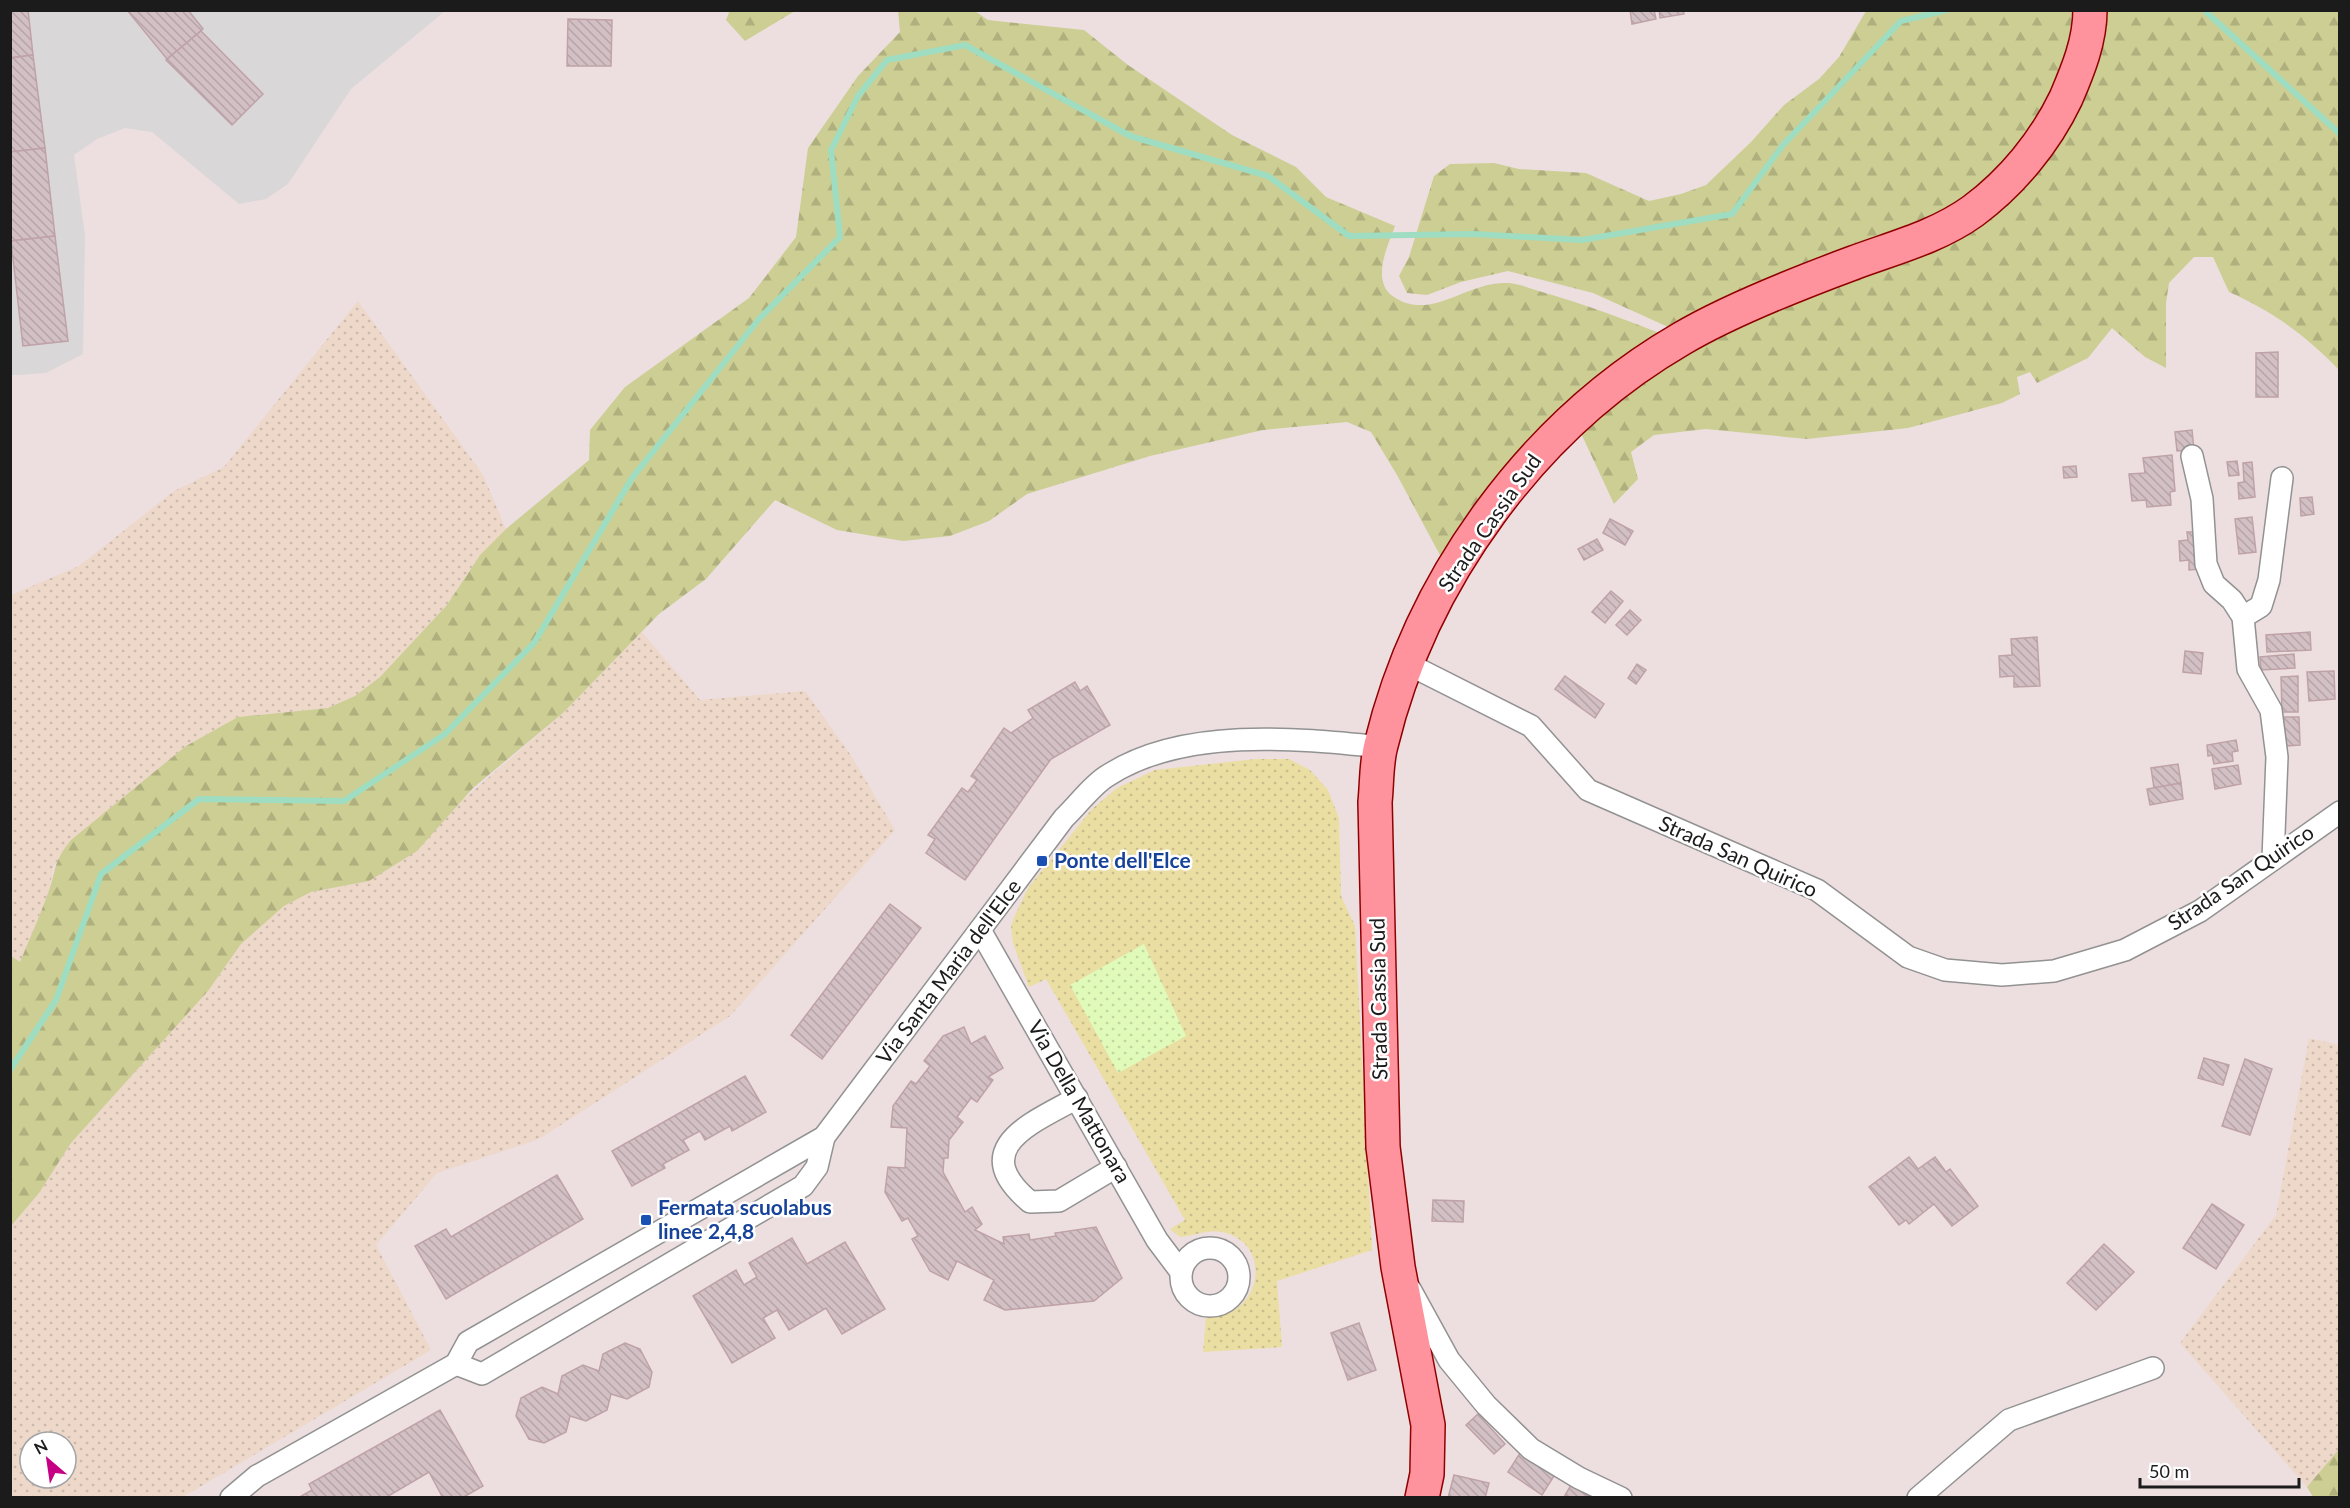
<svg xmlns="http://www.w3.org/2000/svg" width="2350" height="1508" font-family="Lato,sans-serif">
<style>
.residential{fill:#d9d7d8}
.farmland{fill:url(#farmland-dots);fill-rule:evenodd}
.grass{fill:url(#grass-dots)}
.forest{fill:url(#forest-firs)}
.park{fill:url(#park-dots)}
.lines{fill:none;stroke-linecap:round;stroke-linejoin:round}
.stream{stroke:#9eddc1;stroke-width:6}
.building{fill:url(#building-back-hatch);stroke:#bfa2a8;stroke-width:1.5}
.street-casing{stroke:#929292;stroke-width:24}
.primary-casing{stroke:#910001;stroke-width:36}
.street{stroke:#fff;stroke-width:21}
.primary{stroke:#fe939e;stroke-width:33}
.transit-dot{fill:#1a4fb4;stroke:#fff;stroke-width:2}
.labels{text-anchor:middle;stroke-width:5;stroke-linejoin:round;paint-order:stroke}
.street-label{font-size:21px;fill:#1b1b1b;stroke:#fff}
.transit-label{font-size:21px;font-weight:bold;fill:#164399;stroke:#fff;text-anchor:start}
</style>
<defs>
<pattern id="farmland-dots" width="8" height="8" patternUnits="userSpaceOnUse" patternTransform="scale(1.5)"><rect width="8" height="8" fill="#edd8c9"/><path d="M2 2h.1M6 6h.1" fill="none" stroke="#cbb9ac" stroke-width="1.8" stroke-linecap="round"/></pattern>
<pattern id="grass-dots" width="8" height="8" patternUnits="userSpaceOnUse" patternTransform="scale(1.5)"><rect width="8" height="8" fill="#eadea2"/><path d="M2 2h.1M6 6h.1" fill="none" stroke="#c8be8b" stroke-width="1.8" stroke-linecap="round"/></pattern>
<pattern id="forest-firs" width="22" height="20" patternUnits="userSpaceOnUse" patternTransform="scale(1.5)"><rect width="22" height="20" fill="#ccce93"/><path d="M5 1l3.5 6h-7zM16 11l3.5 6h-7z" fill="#afb07e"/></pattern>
<pattern id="park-dots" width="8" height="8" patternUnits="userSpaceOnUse" patternTransform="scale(1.5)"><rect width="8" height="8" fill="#e0fab9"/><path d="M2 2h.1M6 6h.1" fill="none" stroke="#c0d69e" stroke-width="1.8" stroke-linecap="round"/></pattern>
<pattern id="building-back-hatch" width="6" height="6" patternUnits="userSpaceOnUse" patternTransform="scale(1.5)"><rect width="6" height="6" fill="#d3c0c4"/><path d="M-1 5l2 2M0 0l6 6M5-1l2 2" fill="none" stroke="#b5a4a8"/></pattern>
</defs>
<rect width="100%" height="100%" fill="#eddfe0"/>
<polygon class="residential" points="10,11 445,11 351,89 288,184 266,199 239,204 152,132 125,128 97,139 74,155 85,236 83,354 46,373 18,375 10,375"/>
<g class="farmland">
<polygon points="358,301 483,475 506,529 480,555 447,605 380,677 355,696 328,708 238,717 186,746 71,840 53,868 49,892 20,963 11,956 11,595 79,566 174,491 224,467"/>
<path d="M642 632 700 700 805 691 852 757 895 830 730 1016 539 1139 437 1173 376 1245 431 1350 183 1497 11 1498V1226L39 1193 71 1143 208 991 241 944 284 906 311 892 369 881 563 713ZM30 1442H66V1478H30Z"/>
<polygon points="2309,1038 2339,1045 2339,1449 2307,1487 2180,1343 2276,1215"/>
</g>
<path class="grass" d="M1256 759H1289L1310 770 1328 790 1339 818 1341 896 1355 926 1372 1250 1277 1281 1282 1347 1203 1352 1206 1317C1262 1319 1275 1243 1222 1232 1209 1229 1194 1236 1180 1237L1170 1229 1185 1220 1046 979 1029 987 1013 943 1011 926 1015 915 1028 888 1092 809 1117 788 1155 770Z"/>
<g class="forest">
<polygon points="730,10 795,10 795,11 745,41 726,20"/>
<path d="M898 11H975L988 20 1084 30 1128 65 1232 135 1296 167 1326 197 1395 226C1388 245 1370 282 1394 297 1431 322 1467 281 1507 283 1518 283 1531 289 1542 292 1585 304 1626 320 1667 336L1518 460 1441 557 1397 475 1371 432 1347 422 1263 430 1150 456 1027 494 989 521 950 536 903 541 837 530 775 500 706 579 659 614 563 713 473 788 417 851 369 881 311 892 284 906 241 944 208 991 71 1143 39 1193 11 1226V956L20 962C29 940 39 918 47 896 57 871 51 865 71 840L186 746 238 717 328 708 355 696 380 677 447 605 480 555 506 529 589 460 590 430 625 387 749 298 796 237 808 148 858 76 900 32Z"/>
<polygon points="1866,11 2074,11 2073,29 2059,80 2027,141 1967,203 1677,331 1593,293 1508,271 1461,282 1427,295 1407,293 1399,276 1409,257 1434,176 1450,164 1494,163 1519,169 1586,173 1649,201 1681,194 1706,185 1751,142 1784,105 1819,79 1839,57"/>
<path d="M2101 11H2339V370C2307 336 2272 311 2229 292L2213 257H2194L2169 283 2166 303V368L2145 357 2112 328 2088 358 2037 383 2030 372 2017 377 2020 394 2002 403 1908 428 1807 439 1706 429 1654 435 1631 452 1638 479 1614 504 1579 429 1688 349 1980 221Z"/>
<polygon points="2339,1449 2339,1497 2313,1497 2307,1487"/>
</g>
<polygon class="park" points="1144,944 1186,1036 1118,1073 1070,985"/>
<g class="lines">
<g class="stream">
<polyline points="2204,10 2340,134"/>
<polyline points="10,1070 56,1000 101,874 199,799 344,801 445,734 534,643 632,478 759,319 840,237 831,150 858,96 887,60 965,45 1130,136 1268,176 1349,236 1473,234 1582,240 1732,214 1783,145 1901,21 1947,10"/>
</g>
</g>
<g class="building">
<polygon points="10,10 28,10 33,55 10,58"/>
<polygon points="127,10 188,10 203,29 167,59"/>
<polygon points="1630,10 1654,10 1656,19 1632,24"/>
<polygon points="1659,10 1683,10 1684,14 1660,18"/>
<polygon points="568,19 612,20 611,66 567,66"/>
<polygon points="201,31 263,94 232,125 166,60"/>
<polygon points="33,55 45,148 10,152 10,58"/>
<polygon points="45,148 55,236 11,241 10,152"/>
<polygon points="55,236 68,341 23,346 11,241"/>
<polygon points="2278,352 2278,397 2256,397 2256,353"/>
<polygon points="2192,430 2194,450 2177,451 2175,432"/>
<polygon points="2172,455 2175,491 2170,492 2171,505 2147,507 2146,500 2132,501 2129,474 2145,473 2143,458"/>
<polygon points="2237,461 2239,475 2229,476 2227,462"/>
<polygon points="2252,462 2255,497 2239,499 2238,483 2244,482 2243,463"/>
<polygon points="2076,466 2077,477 2064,478 2063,467"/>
<polygon points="2312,497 2314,514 2301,516 2300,498"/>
<polygon points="2252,517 2256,552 2239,554 2235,519"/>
<polygon points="1610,519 1633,531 1625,545 1603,533"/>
<polygon points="2187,532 2198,532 2200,569 2189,570 2189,560 2180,561 2179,541 2188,540"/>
<polygon points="1597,539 1603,550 1584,560 1578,549"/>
<polygon points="1611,591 1623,601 1605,623 1592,612"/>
<polygon points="1630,610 1641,620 1627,635 1616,625"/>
<polygon points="2310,632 2311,650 2267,652 2266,635"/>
<polygon points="2037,637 2040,686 2014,687 2014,676 2000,677 1999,656 2012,655 2011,639"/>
<polygon points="2185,651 2203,653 2201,674 2183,672"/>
<polygon points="2294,654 2295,668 2261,670 2260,657"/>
<polygon points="1637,664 1646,670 1636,684 1628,678"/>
<polygon points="2334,671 2335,699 2309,701 2307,672"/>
<polygon points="1565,676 1604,704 1595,718 1555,689"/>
<polygon points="2298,676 2298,712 2282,712 2281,677"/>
<polygon points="1075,682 1080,691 1087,686 1110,725 1051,759 965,880 926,853 935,839 928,835 962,788 968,792 977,780 971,776 1004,728 1011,733 1033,718 1028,710"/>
<polygon points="2283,717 2299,717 2300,745 2284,746"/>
<polygon points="2236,740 2238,751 2232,752 2233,761 2214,764 2212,755 2208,756 2207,745"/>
<polygon points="2178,764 2181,783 2154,788 2151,768"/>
<polygon points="2238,765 2241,784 2215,789 2212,769"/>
<polygon points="2181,783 2183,799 2150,805 2147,789"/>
<polygon points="890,904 921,928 822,1059 791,1035"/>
<polygon points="964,1027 971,1044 985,1036 1003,1068 988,1077 993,1080 977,1102 971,1098 957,1117 963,1122 949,1140 948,1158 944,1158 943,1172 965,1212 972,1207 982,1224 975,1230 1004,1244 1003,1237 1029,1234 1030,1240 1056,1236 1055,1233 1096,1227 1122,1278 1094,1301 1005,1310 984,1300 994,1280 957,1261 948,1280 930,1271 912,1239 918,1236 908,1218 902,1221 885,1192 888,1167 905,1168 907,1128 891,1127 893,1106 911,1081 916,1084 930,1066 924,1061 943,1036"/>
<polygon points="2204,1058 2229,1065 2223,1085 2198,1078"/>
<polygon points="2245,1059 2272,1069 2250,1135 2222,1126"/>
<polygon points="745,1076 766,1112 732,1131 730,1126 705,1140 700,1131 683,1140 689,1150 663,1164 665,1168 632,1186 612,1151"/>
<polygon points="1909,1157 1918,1169 1935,1157 1946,1172 1950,1169 1978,1206 1952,1226 1934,1204 1909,1224 1906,1220 1899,1225 1869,1187"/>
<polygon points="557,1175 583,1219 446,1299 415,1246 446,1229 451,1237"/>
<polygon points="1433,1200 1464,1201 1463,1222 1432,1221"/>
<polygon points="2212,1204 2244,1225 2216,1269 2183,1248"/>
<polygon points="792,1238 807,1264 845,1242 885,1309 842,1334 826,1308 789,1330 777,1310 763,1318 775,1338 732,1363 693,1296 736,1270 744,1285 757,1277 749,1263"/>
<polygon points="2104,1244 2134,1272 2096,1310 2067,1283"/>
<polygon points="1359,1323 1376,1370 1348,1380 1331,1333"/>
<polygon points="625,1343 640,1349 652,1372 649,1387 627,1399 611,1394 607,1410 586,1421 570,1416 566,1432 544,1443 529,1439 516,1416 521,1398 542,1387 558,1394 562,1376 583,1365 599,1371 603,1354"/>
<polygon points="440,1410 483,1486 462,1498 443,1498 429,1472 385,1498 298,1498 312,1490 309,1484"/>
<polygon points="1478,1414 1505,1444 1494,1454 1466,1425"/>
<polygon points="1520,1453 1554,1476 1542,1495 1508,1472"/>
<polygon points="1454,1475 1489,1483 1485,1498 1448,1498"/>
<polygon points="1571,1485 1592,1498 1564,1497"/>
</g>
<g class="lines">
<g class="street-casing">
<g id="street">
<polyline points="2192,456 2202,499 2206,564 2214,584 2232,600 2243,617 2248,669 2271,710 2277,757 2273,859"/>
<polyline points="2243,617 2261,606 2269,580 2282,478"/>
<polyline points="1408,664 1531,726 1588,790 1817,890 1908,957 1945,970 2002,975 2054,971 2125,950 2200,911 2340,812"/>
<polyline points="980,930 1157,1240 1181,1272"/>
<path d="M1077 1098C1032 1123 966 1148 1030 1202L1059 1201 1116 1167"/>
<circle cx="1210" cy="1277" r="29"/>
<polyline points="1410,1289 1449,1360 1486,1405 1531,1449 1579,1478 1621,1498"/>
<polyline points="456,1364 482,1374 803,1186 817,1167 824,1137"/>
<path d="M231 1498 257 1476 456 1364 468 1342 824 1137 1064 818C1078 805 1091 786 1107 776 1182 727 1295 738 1380 747"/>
<polyline points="1918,1498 2009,1420 2153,1368"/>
</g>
</g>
<g class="primary-casing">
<path id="primary" d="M1422 1498 1427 1474 1428 1425 1398 1267 1383 1147 1375 802C1377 784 1376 763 1381 745 1421 579 1533 425 1681 339 1730 310 1799 283 1853 263 1893 248 1937 237 1973 211 2012 182 2045 142 2066 98 2078 70 2090 41 2090 10"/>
</g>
<use href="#street" class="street"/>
<use href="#primary" class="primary"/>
</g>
<g class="transit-dot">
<rect x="1036" y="855" width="12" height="12" rx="3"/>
<rect x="640" y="1214" width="12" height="12" rx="3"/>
</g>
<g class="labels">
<g class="street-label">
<text transform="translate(1490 523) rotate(-55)" y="7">Strada Cassia Sud</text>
<text transform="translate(1738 857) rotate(24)" y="7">Strada San Quirico</text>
<text transform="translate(2241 878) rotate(-34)" y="7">Strada San Quirico</text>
<text transform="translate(949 972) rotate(-53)" y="7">Via Santa Maria dell'Elce</text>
<text transform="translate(1379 999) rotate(-91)" y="7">Strada Cassia Sud</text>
<text transform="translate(1079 1102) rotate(60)" y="7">Via Della Mattonara</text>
</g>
<g class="transit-label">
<text x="1054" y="868">Ponte dell'Elce</text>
<text x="658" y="1215">Fermata scuolabus<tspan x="658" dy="24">linee 2,4,8</tspan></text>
</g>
</g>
<rect width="2350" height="1508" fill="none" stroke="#1b1b1b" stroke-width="24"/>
<g transform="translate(48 1460) rotate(331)"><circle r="28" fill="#ffffff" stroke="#a4a4a4" stroke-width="1.5"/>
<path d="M0-4.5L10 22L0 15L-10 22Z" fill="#c50085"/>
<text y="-9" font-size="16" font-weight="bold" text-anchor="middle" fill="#1b1b1b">N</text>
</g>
<path d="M2140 1478v9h159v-9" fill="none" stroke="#1b1b1b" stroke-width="3"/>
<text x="2149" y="1478" font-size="18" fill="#1b1b1b" stroke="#ffffff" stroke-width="4.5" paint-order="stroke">50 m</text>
</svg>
